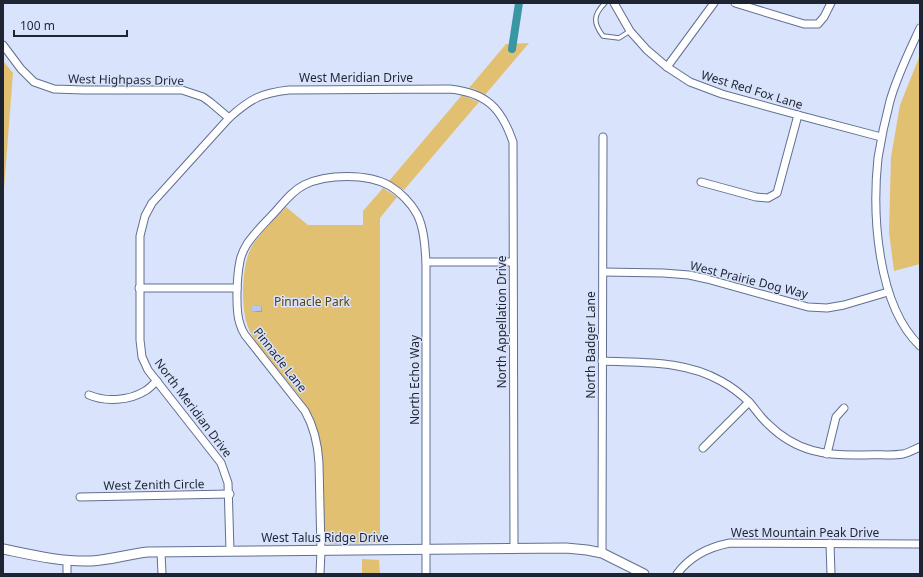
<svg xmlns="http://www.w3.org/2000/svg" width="923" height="577" font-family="'Noto Sans',sans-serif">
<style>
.green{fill:#e2c071}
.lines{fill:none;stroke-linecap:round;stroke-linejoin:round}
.canal{stroke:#3997a3;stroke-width:8}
.building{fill:#b7c8ed;filter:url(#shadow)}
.service-casing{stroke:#616f91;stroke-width:5.5}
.minor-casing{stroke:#616f91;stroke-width:9}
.tertiary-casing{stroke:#616f91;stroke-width:11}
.service{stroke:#fff;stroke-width:3.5}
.minor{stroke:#fff;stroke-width:7}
.tertiary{stroke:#fff;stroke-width:9}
.labels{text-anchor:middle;stroke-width:3;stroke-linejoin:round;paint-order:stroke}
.street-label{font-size:12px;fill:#1e2432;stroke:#d9e3fb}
.park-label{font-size:12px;fill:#574310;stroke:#d9e3fb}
</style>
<defs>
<filter id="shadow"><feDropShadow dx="2.5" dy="2.5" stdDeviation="2" flood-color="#0004"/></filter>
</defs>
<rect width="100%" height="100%" fill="#d9e3fb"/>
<g class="green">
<polygon points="529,43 484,96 475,89 469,88 506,44"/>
<polygon points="920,55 920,264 894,271 889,232 891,157 900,105"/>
<polygon points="3,61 13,73 3,201"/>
<polygon points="462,95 479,102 404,190 389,181"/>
<path d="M383 188 397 197 380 218V543L331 544 324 540 323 535C323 499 328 451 313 418 301 393 274 368 258 345 253 338 248 329 246 321 241 301 242 263 252 246 261 232 275 219 286 207L308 225H363V211Z"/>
<polygon points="362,559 379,560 380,574 362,574"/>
</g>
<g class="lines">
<polyline class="canal" points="512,49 519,3"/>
</g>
<rect class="building" x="252" y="306" width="9" height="5"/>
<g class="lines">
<g class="service-casing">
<path id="service" d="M605 3C593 15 593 23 603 36L619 38 630 31"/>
</g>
<g class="minor-casing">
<g id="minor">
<polyline points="614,3 630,31 647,50 667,67 690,82 722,94 798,115 881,137"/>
<polyline points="735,3 804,24 818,24 824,17 831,3"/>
<path d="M920 28C909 52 897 76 890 101 885 120 881 139 878 158 872 214 877 305 920 346"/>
<polyline points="3,45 21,69 34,82 54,89 84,90 182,90 203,97 210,102 229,118"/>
<polyline points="667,67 714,3"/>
<polyline points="701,182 756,197 768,198 777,193 798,115"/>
<polyline points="426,262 512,262"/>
<polyline points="603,272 663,273 689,275 707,279 808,307 827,308 844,305 888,292"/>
<polyline points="139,288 237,288"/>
<path d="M602 361C643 363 684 360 721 381 732 387 742 395 750 403 756 410 761 418 768 424 796 452 826 456 864 455 876 454 891 456 903 454 909 453 915 449 920 447"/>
<path d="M89 395C105 402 129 401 145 391 149 389 153 384 157 381"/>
<polyline points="703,448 749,402"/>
<polyline points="827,454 836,417 844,408"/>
<polyline points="80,497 230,494"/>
<polyline points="830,543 831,574"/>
<path d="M230 551 228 483 221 463 148 370 142 357 140 340V236L145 216 152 203 229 118C250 99 261 93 289 90L450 89C486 93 501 107 513 142L514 549"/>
<polyline points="161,552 162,574"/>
<polyline points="602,553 603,137"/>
<polyline points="67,561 67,574"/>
<path d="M320 574 321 551 319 463C318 444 314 427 305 411L245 335C243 332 241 328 240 324 235 310 237 275 240 261 241 255 244 249 247 244 255 232 266 222 275 212 284 202 292 191 304 185 326 174 368 173 390 186 400 192 411 203 417 214 424 228 425 246 426 262V574"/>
<path d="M677 574C690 556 709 547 730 543L920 544"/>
</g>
</g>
<g class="tertiary-casing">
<path id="tertiary" d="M3 549C32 555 61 562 91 561 110 560 129 554 148 552L566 548 587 550 602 553 644 574"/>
</g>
<use href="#service" class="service"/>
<use href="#minor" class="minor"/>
<use href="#tertiary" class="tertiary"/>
</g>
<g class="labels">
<g class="street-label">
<text x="356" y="82">West Meridian Drive</text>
<text transform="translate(126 80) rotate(1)" y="4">West Highpass Drive</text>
<text transform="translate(752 90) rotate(17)" y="4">West Red Fox Lane</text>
<text transform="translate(749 280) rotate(14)" y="4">West Prairie Dog Way</text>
<text transform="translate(502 322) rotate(-90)" y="4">North Appellation Drive</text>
<text transform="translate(591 345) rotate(-90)" y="4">North Badger Lane</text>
<text transform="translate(280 360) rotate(52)" y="4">Pinnacle Lane</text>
<text transform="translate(415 380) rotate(-90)" y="4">North Echo Way</text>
<text transform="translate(193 408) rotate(53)" y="4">North Meridian Drive</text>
<text transform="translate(154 485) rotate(-1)" y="4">West Zenith Circle</text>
<text x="805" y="537">West Mountain Peak Drive</text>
<text x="325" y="542">West Talus Ridge Drive</text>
</g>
<g class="park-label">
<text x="312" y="306">Pinnacle Park</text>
</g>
</g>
<rect width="923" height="577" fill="none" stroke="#1e2432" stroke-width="8"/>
<path d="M14 30v6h113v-6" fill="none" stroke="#1e2432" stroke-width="2"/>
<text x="20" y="30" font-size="12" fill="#1e2432" stroke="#d9e3fb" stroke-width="3" paint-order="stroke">100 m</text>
</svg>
